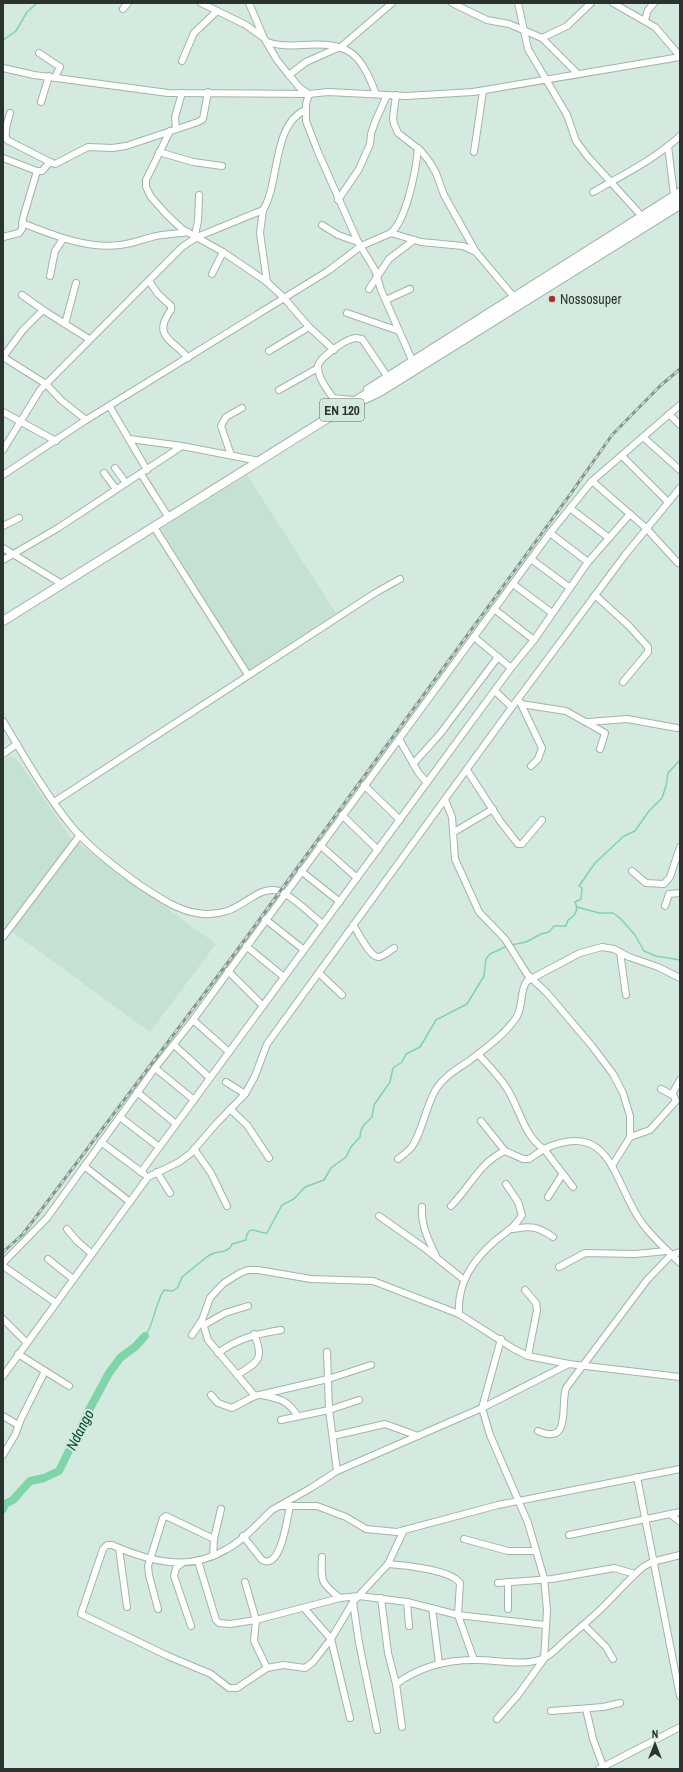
<svg xmlns="http://www.w3.org/2000/svg" width="683" height="1772" font-family="'Archivo Narrow',sans-serif">
<style>
.built{fill:#c4e1d1}
.lines{fill:none;stroke-linecap:round;stroke-linejoin:round}
.stream{stroke:#7ed5a9;stroke-width:1.5}
.river{stroke:#7ed5a9;stroke-width:8}
.minor-casing{stroke:#a0b5a9;stroke-width:8}
.major-casing{stroke:#a0b5a9;stroke-width:10}
.minor{stroke:#fff;stroke-width:6}
.major{stroke:#fff;stroke-width:8}
.rail-casing{stroke:#86968d;stroke-width:3}
.rail{stroke:#d4eade;stroke-width:1.5;stroke-dasharray:4.5;stroke-linecap:butt}
.poi-dot{fill:#bb2c26;stroke:#d4eade;stroke-width:1.5}
.labels{text-anchor:middle;stroke-width:4;stroke-linejoin:round;paint-order:stroke}
.shield{fill:#d4eade;stroke:#5d6a63;stroke-width:1}
.shield-label{font-size:13px;font-weight:bold;fill:#2a332e}
.poi-label{font-size:14px;fill:#2a332e;stroke:#d4eade;text-anchor:start}
.water-label{font-size:15px;font-style:italic;fill:#034d31;stroke:#d4eade}
</style>
<rect width="100%" height="100%" fill="#d4eade"/>
<g class="built">
<polygon points="247,475 336,613 249,670 161,529"/>
<polygon points="9,757 16,758 70,837 216,944 150,1032 3,925 3,761"/>
</g>
<g class="lines">
<g class="stream">
<polyline points="3,40 16,31 27,12 37,3"/>
<polyline points="577,907 599,913 613,913 621,919 635,935 644,951 656,956 680,960"/>
<path d="M511 945 526 942 541 934 549 932 554 926H566L568 920C575 916 579 910 575 902L581 899 582 888 579 886 595 863 624 836 635 831 649 811 662 798 666 786 668 773 680 760"/>
<path d="M145 1336C152 1330 156 1301 164 1290L173 1291 178 1287 182 1277 208 1256 214 1253 225 1251 230 1248 232 1244 246 1240C248 1222 257 1234 267 1233L282 1205 294 1199 305 1187 324 1180 331 1168 346 1157 351 1147 360 1137 361 1130 364 1125 372 1117 374 1105 390 1082 393 1068 402 1062 406 1054 420 1047 436 1020 467 1004 484 976 486 959 490 954 507 946"/>
</g>
<polyline class="river" points="3,1509 5,1504 13,1500 30,1481 44,1478 59,1471 88,1412 109,1373 121,1357 135,1347 145,1336"/>
<g class="minor-casing">
<g id="minor">
<polyline points="201,3 246,25 264,38 277,60 289,75 300,88 309,94 328,92 406,96 473,92 680,57"/>
<polyline points="249,3 263,36"/>
<polyline points="452,3 487,20 509,24 542,38 578,74"/>
<polyline points="518,3 528,49 567,115 576,141 588,157 638,212"/>
<polyline points="613,3 655,27 680,56"/>
<polyline points="123,9 128,3"/>
<polyline points="645,20 648,10 654,3"/>
<polyline points="542,38 567,26 591,3"/>
<path d="M267 42C279 46 290 46 303 45 349 42 360 52 376 94"/>
<polyline points="39,53 60,67 55,77"/>
<polyline points="182,61 194,33 216,12"/>
<polyline points="3,68 34,75 168,93 309,94 306,104 306,121 318,152 358,242 375,270 381,290 412,360"/>
<polyline points="289,75 306,62 342,46 392,3"/>
<polyline points="396,95 393,118 394,124 398,133 421,151 429,161 436,173 444,195 476,252 513,296"/>
<polyline points="41,102 49,76"/>
<path d="M10 113C8 121 3 132 7 140L50 162"/>
<polyline points="176,129 175,117 182,93"/>
<polyline points="170,131 146,180 146,187 151,197 167,215 182,229 223,252 267,282 284,298 309,327 334,350"/>
<polyline points="668,146 674,195"/>
<polyline points="159,152 193,162 222,166"/>
<polyline points="474,152 483,91"/>
<polyline points="3,158 37,171 42,171 50,162 55,164 88,147 112,148 126,146 198,122 203,119 208,92"/>
<path d="M593 192C623 175 655 159 680 136"/>
<polyline points="338,200 359,169 370,144 371,134 375,122 387,95"/>
<polyline points="263,210 260,233 267,282"/>
<path d="M22 223C53 235 86 249 120 245 131 244 141 240 152 237 163 234 177 234 188 232"/>
<polyline points="322,225 338,235 358,242"/>
<path d="M391 233C407 218 416 170 418 148"/>
<polyline points="195,235 198,221 199,195"/>
<polyline points="3,237 19,233 22,229 23,218 37,171"/>
<polyline points="212,274 223,252"/>
<polyline points="50,276 55,251 63,239"/>
<path d="M149 281 158 294 171 306V310C151 337 174 340 188 358"/>
<polyline points="369,289 389,259 414,240"/>
<polyline points="22,295 43,310"/>
<polyline points="386,300 410,289"/>
<polyline points="347,313 399,331"/>
<polyline points="65,324 76,283"/>
<polyline points="269,351 309,327"/>
<polyline points="3,357 23,330 43,310 89,339"/>
<polyline points="3,357 46,384 61,400 86,420"/>
<polyline points="367,389 680,191"/>
<polyline points="279,390 318,368"/>
<polyline points="333,398 353,400"/>
<polyline points="352,406 380,393 680,206"/>
<polyline points="110,407 147,470"/>
<polyline points="3,412 56,441"/>
<polyline points="669,414 680,425"/>
<path d="M328 419 333 398C327 389 318 378 318 367 317 359 347 338 356 338 358 338 360 339 362 339L387 376"/>
<polyline points="643,437 680,470"/>
<polyline points="130,439 182,446"/>
<path d="M3 450 40 390 182 247 197 237 263 210C280 183 272 125 305 110"/>
<polyline points="231,455 221,426 226,417 242,408"/>
<polyline points="622,456 668,502"/>
<polyline points="115,468 126,483"/>
<polyline points="104,473 116,489"/>
<polyline points="141,474 169,518"/>
<polyline points="3,475 86,420 328,271 361,246 391,233 421,242 463,246 476,252"/>
<polyline points="592,481 646,528 678,563"/>
<polyline points="570,508 609,538"/>
<polyline points="3,526 19,518"/>
<polyline points="154,527 248,675"/>
<polyline points="550,533 588,562"/>
<polyline points="3,548 62,584"/>
<polyline points="531,559 570,588"/>
<polyline points="3,560 58,528 182,446 259,461"/>
<polyline points="513,584 552,613"/>
<polyline points="595,595 629,626 648,647 648,652 623,682"/>
<polyline points="494,609 534,640"/>
<polyline points="474,637 511,668"/>
<polyline points="495,691 512,707"/>
<polyline points="520,702 542,748 538,759 531,766"/>
<polyline points="521,704 566,711 605,733 600,749"/>
<path d="M3 721C24 756 47 797 73 828 92 850 116 868 140 885 157 896 176 910 197 913 207 915 218 914 227 911 244 906 261 885 279 891 293 896 311 915 323 924"/>
<polyline points="588,722 627,719 677,728"/>
<polyline points="399,739 418,772 427,783"/>
<polyline points="3,754 17,744"/>
<polyline points="413,764 440,734 498,657"/>
<polyline points="467,770 500,821 518,844 522,844 542,820"/>
<polyline points="364,785 400,820"/>
<polyline points="445,800 452,817 455,859 479,912 505,939 527,974 547,993 592,1046 613,1074 623,1093 630,1116 630,1137 612,1166"/>
<polyline points="54,802 375,593 400,579"/>
<polyline points="342,815 378,850"/>
<polyline points="454,832 493,809"/>
<polyline points="320,845 357,878"/>
<polyline points="301,871 340,902"/>
<polyline points="632,871 646,883 664,884 670,877 680,847"/>
<polyline points="665,906 669,894 680,893"/>
<polyline points="265,919 304,950"/>
<path d="M353 925C359 933 370 958 379 957 384 956 390 951 394 948"/>
<polyline points="3,937 80,835"/>
<polyline points="246,946 284,977"/>
<polyline points="620,952 626,995"/>
<polyline points="228,971 263,1006"/>
<polyline points="319,973 342,995"/>
<polyline points="193,1020 229,1052"/>
<polyline points="174,1045 210,1078"/>
<path d="M478 1054C488 1065 498 1075 506 1087 519 1106 524 1137 544 1149 613 1118 613 1184 642 1223 652 1237 668 1251 680 1263"/>
<polyline points="155,1068 194,1100"/>
<polyline points="226,1082 245,1094"/>
<polyline points="137,1092 176,1124"/>
<polyline points="672,1094 680,1080"/>
<polyline points="230,1109 247,1125 269,1158"/>
<polyline points="120,1117 159,1147"/>
<polyline points="481,1121 505,1151"/>
<polyline points="630,1137 650,1130 676,1101 674,1096 661,1089"/>
<polyline points="101,1142 144,1174"/>
<polyline points="194,1149 211,1173 227,1206"/>
<path d="M398 1159C402 1156 406 1153 410 1149 420 1139 426 1106 435 1091 442 1078 457 1069 469 1061 485 1049 504 1035 516 1018 524 1006 519 991 527 981L580 953 602 947 614 949 629 957 658 967 680 978"/>
<polyline points="84,1166 130,1202"/>
<polyline points="141,1172 511,668 534,640 588,562 630,514"/>
<polyline points="157,1172 170,1193"/>
<polyline points="548,1197 562,1175"/>
<path d="M451 1206C469 1188 481 1161 505 1151L523 1159H529L544 1149 573 1187"/>
<path d="M422 1207C421 1226 428 1239 436 1256"/>
<polyline points="379,1216 423,1247 463,1279"/>
<polyline points="67,1229 77,1241 92,1254"/>
<path d="M513 1229C531 1225 538 1227 553 1237"/>
<polyline points="48,1259 73,1279"/>
<polyline points="3,1263 47,1218 155,1068 193,1020 550,533 592,481 680,405"/>
<polyline points="3,1266 56,1303"/>
<polyline points="559,1267 585,1253 635,1254 667,1251"/>
<polyline points="525,1290 536,1303 537,1310 528,1356"/>
<path d="M459 1314C457 1283 473 1260 496 1240 506 1232 515 1227 522 1215L518 1202 506 1184"/>
<polyline points="3,1319 27,1343"/>
<polyline points="202,1320 208,1340 255,1396"/>
<polyline points="204,1325 225,1313 248,1306"/>
<polyline points="192,1335 202,1320 210,1298 218,1289 224,1283 240,1273 248,1270 258,1270 311,1279 373,1281 459,1314 514,1349 528,1356 569,1364 680,1377"/>
<polyline points="327,1352 329,1410 337,1471"/>
<path d="M218 1353C238 1338 257 1334 281 1330"/>
<polyline points="569,1364 482,1408 337,1471 311,1488 279,1506 317,1506 346,1517 366,1529 397,1532 498,1505 680,1469"/>
<polyline points="45,1371 69,1386"/>
<path d="M237 1375C258 1362 265 1360 254 1334"/>
<polyline points="3,1376 148,1177 179,1162 191,1153 215,1125 245,1094 255,1076 267,1044 280,1026 512,707 625,555 680,488"/>
<polyline points="211,1395 218,1403 232,1408 255,1396 328,1379 371,1365"/>
<path d="M262 1395C281 1399 287 1400 298 1416"/>
<polyline points="3,1416 18,1425"/>
<polyline points="281,1420 329,1410 359,1400"/>
<path d="M538 1431C572 1446 560 1406 566 1388L647 1280 671 1255 680 1252"/>
<polyline points="333,1436 385,1424 418,1436"/>
<polyline points="3,1455 15,1435 21,1419 45,1371 18,1354"/>
<polyline points="637,1477 680,1696"/>
<polyline points="670,1514 680,1522"/>
<polyline points="569,1535 680,1512"/>
<path d="M243 1536 262 1560C281 1571 287 1518 290 1506"/>
<polyline points="464,1539 508,1551 535,1551"/>
<polyline points="119,1548 127,1607"/>
<polyline points="213,1556 214,1539 221,1509"/>
<path d="M322 1557C321 1580 320 1583 340 1598"/>
<polyline points="198,1561 216,1620 219,1623 230,1624 256,1620 340,1598 359,1596 407,1602 458,1615 545,1625"/>
<polyline points="181,1564 176,1568 174,1576 191,1626"/>
<path d="M388 1564C404 1565 451 1570 460 1583L458 1615 474 1660"/>
<polyline points="245,1582 256,1620 254,1641 267,1668 283,1665 305,1668 313,1662 331,1639 353,1602 388,1564 404,1530"/>
<polyline points="498,1583 552,1579 614,1568 635,1574"/>
<polyline points="381,1598 388,1653 396,1684"/>
<polyline points="353,1602 359,1643 377,1730"/>
<polyline points="407,1602 409,1626"/>
<polyline points="304,1608 331,1639 350,1718"/>
<polyline points="432,1608 439,1664"/>
<polyline points="158,1609 149,1575 148,1566 163,1518 166,1516 214,1539"/>
<polyline points="508,1609 508,1582"/>
<polyline points="584,1625 606,1647 613,1659"/>
<path d="M267 1668 237 1688H229L211 1674 168 1656 81 1614 103 1549 107 1545H112C151 1562 189 1572 227 1549 244 1540 258 1523 272 1510L279 1506"/>
<polyline points="586,1709 593,1739 603,1766"/>
<polyline points="551,1711 603,1707 620,1703"/>
<polyline points="497,1719 518,1695 544,1659 547,1610 544,1578 528,1523 490,1435 482,1408 501,1339"/>
<path d="M402 1727 396 1684C418 1668 445 1660 473 1660 496 1659 519 1667 542 1659 551 1656 559 1646 566 1640 578 1629 592 1618 604 1606 617 1593 629 1579 643 1567L652 1562 680 1555"/>
<polyline points="599,1769 680,1727"/>
</g>
</g>
<g class="major-casing">
<polyline id="major" points="3,621 680,198"/>
</g>
<use href="#minor" class="minor"/>
<use href="#major" class="major"/>
<g class="rail-casing">
<polyline id="rail" points="3,1252 23,1234 232,957 569,496 612,435 660,386 680,369"/>
</g>
<use href="#rail" class="rail"/>
</g>
<circle class="poi-dot" cx="552" cy="299" r="4"/>
<g class="labels">
<rect class="shield" x="320" y="399" width="44" height="22" rx="3"/>
<g class="shield-label">
<text x="342" y="415">EN 120</text>
</g>
<g class="poi-label">
<text x="560" y="304">Nossosuper</text>
</g>
<g class="water-label">
<text transform="translate(80 1430) rotate(-63)" y="5">Ndango</text>
</g>
</g>
<rect width="683" height="1772" fill="none" stroke="#2a332e" stroke-width="8"/>
<g transform="translate(655 1744)" stroke="#d4eade" stroke-width="3" paint-order="stroke">
<path d="M0-3L7 15L0 10L-7 15Z" fill="#2a332e"/>
<text y="-6" font-size="11" font-weight="bold" text-anchor="middle" fill="#2a332e">N</text>
</g>
</svg>
